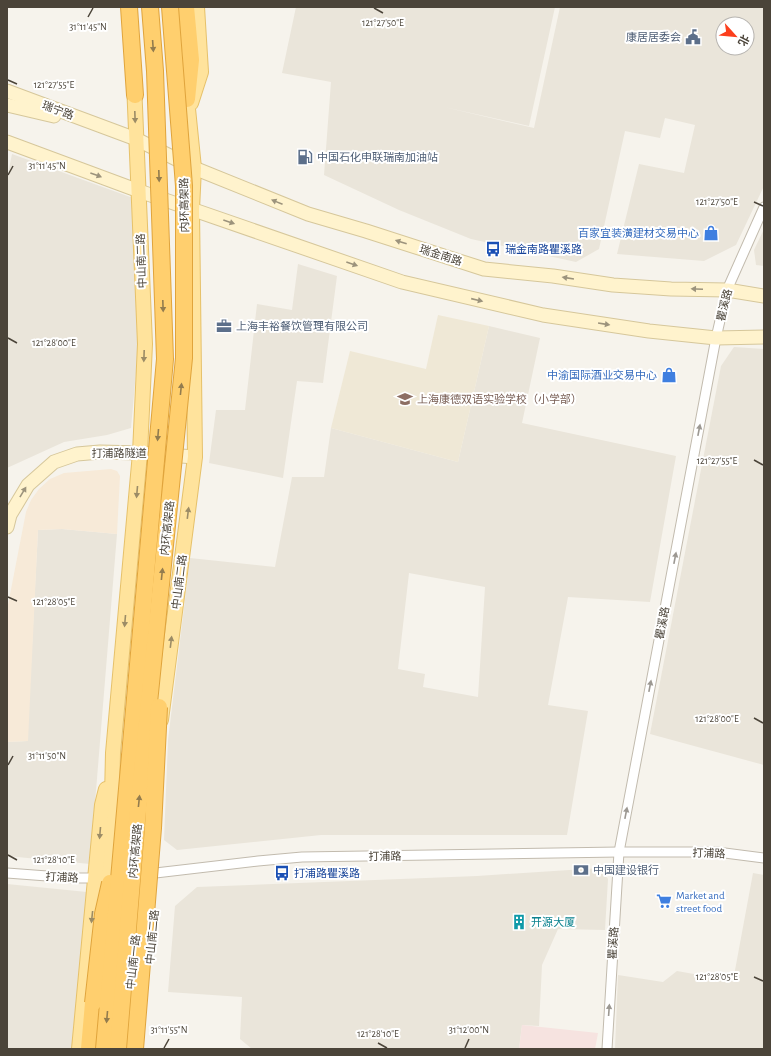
<svg xmlns="http://www.w3.org/2000/svg" width="771" height="1056" font-family="'Alegreya Sans','Noto Sans SC',sans-serif">
<style>
.residential{fill:#eae5da;fill-rule:evenodd}
.commercial{fill:#f7ead8}
.education{fill:#efe8d6}
.medical{fill:#f6e3e0}
.lines{fill:none;stroke-linecap:round;stroke-linejoin:round}
.street-casing{stroke:#c2bbae;stroke-width:11}
.secondary-casing{stroke:#d6c79b;stroke-width:15}
.primary-casing{stroke:#e6c16a;stroke-width:16}
.highway-casing{stroke:#e0a43c;stroke-width:18}
.street{stroke:#fff;stroke-width:9}
.secondary{stroke:#fff3cd;stroke-width:13}
.primary{stroke:#ffe39c;stroke-width:14}
.highway{stroke:#ffcf6e;stroke-width:16}
.highway-bridge-casing{stroke:#e0a43c;stroke-width:18;stroke-linecap:butt}
.highway-bridge{stroke:#ffcf6e;stroke-width:16}
.oneway{fill:#937c4e}
.oneway2{fill:#9c8c66}
.oneway3{fill:#9c937c}
.oneway4{fill:#9c9892}
.ticks{fill:none;stroke:#4b4439;stroke-width:1.5}
.labels{text-anchor:middle;stroke-width:4;stroke-linejoin:round;paint-order:stroke}
.service-label{font-size:11px;fill:#4e5e75;stroke:#fff;text-anchor:start}
.street-label{font-size:11px;fill:#4b4439;stroke:#fff}
.shop-label{font-size:11px;fill:#366cbe;stroke:#fff;text-anchor:end}
.transit-label{font-size:11px;fill:#164399;stroke:#fff;text-anchor:start}
.education-label{font-size:11px;fill:#785e54;stroke:#fff;text-anchor:start}
.culture-label{font-size:11px;fill:#0d838f;stroke:#fff;text-anchor:start}
.ticks-label{font-size:10px;text-anchor:middle;fill:#4b4439;stroke:#fff;stroke-width:4;stroke-linejoin:round;paint-order:stroke}
</style>
<rect width="100%" height="100%" fill="#f6f3ec"/>
<g class="residential">
<path d="M296 7H555L529 126 444 107 534 128 560 7H764V186L736 245 704 261 617 254 639 164 684 173 695 125 665 118 660 138 625 131 599 249 576 262 471 239 399 210 324 175 331 82 282 73ZM723 24H747V48H723Z"/>
<polygon points="12,154 133,198 138,350 131,428 107,435 64,442 7,468 7,179"/>
<polygon points="764,229 764,266 756,265 754,250"/>
<polygon points="298,264 337,276 323,383 297,381 283,478 209,463 216,410 245,410 257,304 292,310"/>
<path d="M489 326 540 338 522 423 676 456 650 602 568 597 548 705 588 711 567 835H321L177 850 164 840 168 740 190 558 275 567 292 477H324L331 428 458 462ZM409 573 485 587 478 697 423 687 425 674 398 669Z"/>
<polygon points="734,347 764,349 764,765 650,734 721,366"/>
<polygon points="62,529 117,534 90,864 7,856 7,742 27,741 38,530"/>
<polygon points="600,868 608,879 605,930 558,929 542,965 539,1026 522,1025 519,1049 252,1049 240,1039 242,997 168,992 175,906 197,887 477,876"/>
<polygon points="753,873 764,875 764,1049 615,1049 618,975 663,982 677,971 733,981"/>
<polygon points="7,884 87,892 75,1049 7,1049"/>
</g>
<polygon class="commercial" points="111,469 117,471 120,476 117,534 62,529 38,530 28,741 7,742 7,610 26,512 31,500 39,489 50,479 64,473"/>
<polygon class="education" points="438,315 489,326 458,462 331,428 350,351 426,369"/>
<polygon class="medical" points="522,1025 598,1033 595,1049 519,1049"/>
<g class="lines">
<g class="street-casing">
<g id="street">
<polyline points="7,873 74,878 100,878"/>
<polyline points="147,874 258,861 302,857 619,852 717,852 764,858"/>
<polyline points="607,1049 619,852 716,338 727,290 764,207"/>
</g>
</g>
<g class="secondary-casing">
<g id="secondary">
<polyline points="7,91 136,139 194,168 308,214 366,231 484,269 553,276 613,285 671,289 727,290 764,296"/>
<polyline points="7,105 54,116"/>
<polyline points="7,142 139,191 402,282 543,315 649,331 716,338 764,337"/>
<polyline points="7,527 10,515 28,485 54,462 77,454 100,452 140,453 195,457"/>
</g>
</g>
<g class="primary-casing">
<g id="primary">
<polyline points="178,9 183,62"/>
<polyline points="191,103 201,72 197,7"/>
<polyline points="161,720 195,457 192,209 194,168 186,89"/>
<polyline points="107,895 111,840 113,753 140,453 145,344 134,83"/>
<polyline points="134,946 142,871"/>
<polyline points="79,1049 102,805 106,789"/>
</g>
</g>
<g class="highway-casing">
<g id="highway">
<polyline points="129,7 135,95"/>
<polyline points="186,7 191,60 187,99"/>
<polyline points="89,1049 93,1003"/>
</g>
</g>
<use href="#street" class="street"/>
<use href="#secondary" class="secondary"/>
<use href="#primary" class="primary"/>
<use href="#highway" class="highway"/>
<g class="highway-bridge-casing">
<g id="highway-bridge">
<polyline points="93,1003 103,914 110,883"/>
<polyline points="104,1049 165,359 155,71 150,7"/>
<polyline points="118,1049 137,821 184,358 184,186 170,7"/>
<polyline points="135,1049 153,828 159,707"/>
</g>
</g>
<use href="#highway-bridge" class="highway-bridge"/>
</g>
<defs><path id="oneway-solid" d="M-6-.8H1V-3.2L6.5 0L1 3.2V.8H-6Z"/></defs>
<g class="oneway">
<use href="#oneway-solid" transform="translate(153 46) rotate(86)"/>
<use href="#oneway-solid" transform="translate(159 176) rotate(88)"/>
<use href="#oneway-solid" transform="translate(163 306) rotate(88)"/>
<use href="#oneway-solid" transform="translate(181 389) rotate(-84)"/>
<use href="#oneway-solid" transform="translate(158 435) rotate(95)"/>
<use href="#oneway-solid" transform="translate(162 574) rotate(-84)"/>
<use href="#oneway-solid" transform="translate(139 801) rotate(-84)"/>
<use href="#oneway-solid" transform="translate(107 1017) rotate(95)"/>
</g>
<g class="oneway2">
<use href="#oneway-solid" transform="translate(135 117) rotate(88)"/>
<use href="#oneway-solid" transform="translate(144 356) rotate(92)"/>
<use href="#oneway-solid" transform="translate(137 492) rotate(95)"/>
<use href="#oneway-solid" transform="translate(188 513) rotate(-83)"/>
<use href="#oneway-solid" transform="translate(125 621) rotate(95)"/>
<use href="#oneway-solid" transform="translate(171 642) rotate(-83)"/>
<use href="#oneway-solid" transform="translate(100 833) rotate(95)"/>
<use href="#oneway-solid" transform="translate(92 917) rotate(96)"/>
</g>
<g class="oneway3">
<use href="#oneway-solid" transform="translate(96 175) rotate(20)"/>
<use href="#oneway-solid" transform="translate(277 202) rotate(-158)"/>
<use href="#oneway-solid" transform="translate(229 222) rotate(19)"/>
<use href="#oneway-solid" transform="translate(401 242) rotate(-162)"/>
<use href="#oneway-solid" transform="translate(352 264) rotate(19)"/>
<use href="#oneway-solid" transform="translate(568 278) rotate(-171)"/>
<use href="#oneway-solid" transform="translate(697 289) rotate(-178)"/>
<use href="#oneway-solid" transform="translate(477 300) rotate(13)"/>
<use href="#oneway-solid" transform="translate(604 324) rotate(9)"/>
<use href="#oneway-solid" transform="translate(23 492) rotate(-59)"/>
</g>
<g class="oneway4">
<use href="#oneway-solid" transform="translate(699 430) rotate(-79)"/>
<use href="#oneway-solid" transform="translate(675 558) rotate(-79)"/>
<use href="#oneway-solid" transform="translate(650 686) rotate(-79)"/>
<use href="#oneway-solid" transform="translate(626 813) rotate(-79)"/>
<use href="#oneway-solid" transform="translate(609 1010) rotate(-86)"/>
</g>
<path class="ticks" d="M374 8 383 13M88 17 93 8M8 80 17 84M8 175 13 166M754 202 763 206M8 338 17 343M754 460 763 465M8 597 17 601M754 718 763 723M8 765 13 756M8 855 17 860M754 977 763 981M378 1043 387 1048M164 1048 169 1039M465 1048 469 1039"/>
<defs>
<g id="civic-bare" transform="scale(1.2)"><path d="M-.6-6.5H3V-4.5H.6V-3L4-1V1h2V6H-6V1h2V-1L-.6-3ZM-1.2 2.5V6h2.4V2.5Z" fill="#5c6f8a" stroke="#fff" stroke-width="2.5" paint-order="stroke"/></g>
<g id="fuel-bare" transform="scale(1.2)"><path d="M-5.5-6h7V0h2V4h1.3V-2.5L3-4.5l.8-.8L6-3V5H2.5V1h-1V6h-7ZM-4.2-4.7v3.2H.2V-4.7Z" fill="#5c6f8a" stroke="#fff" stroke-width="2.5" paint-order="stroke"/></g>
<g id="shop-bare" transform="scale(1.2)"><path d="M-5-2.5h2.3a2.7 3.5 0 0 1 5.4 0H5L5.5 6h-11ZM-1.5-2.5h3a1.5 2.3 0 0 0-3 0Z" fill="#3f7fe0" stroke="#fff" stroke-width="2.5" paint-order="stroke"/></g>
<g id="bus-bare" transform="scale(1.2)"><path d="M-5-6H5V4H4V6H2V4H-2V6H-4V4H-5ZM-3.5-4V0h7V-4ZM-3.5 1.2v1.5H-2V1.2ZM2 1.2v1.5H3.5V1.2Z" fill="#1a4fb4" stroke="#fff" stroke-width="2.5" paint-order="stroke"/></g>
<g id="office-bare" transform="scale(1.2)"><path d="M-6-3h4V-5.5h4V-3h4V5H-6ZM-1-4.5V-3h2v-1.5ZM-6 0V1H6V0Z" fill="#5c6f8a" stroke="#fff" stroke-width="2.5" paint-order="stroke"/></g>
<g id="school-bare" transform="scale(1.2)"><path d="M0-5L7-2L0 1L-7-2ZM-4 1L0 2.5L4 1V4Q0 6-4 4Z" fill="#8d6e63" stroke="#fff" stroke-width="2.5" paint-order="stroke"/></g>
<g id="bank-bare" transform="scale(1.2)"><path d="M-6-4H6V4H-6ZM0-2.3a2.3 2.3 0 1 0 0 4.6a2.3 2.3 0 1 0 0-4.6Z" fill="#5c6f8a" stroke="#fff" stroke-width="2.5" paint-order="stroke"/></g>
<g id="supermarket-bare" transform="scale(1.2)"><path d="M-6-5.5h2.5l.6 2H6L4.5 2H-2.5L-4.4-4H-6ZM-1.5 3.2a1.3 1.3 0 1 0 .1 0ZM3 3.2a1.3 1.3 0 1 0 .1 0Z" fill="#3f7fe0" stroke="#fff" stroke-width="2.5" paint-order="stroke"/></g>
<g id="building-bare" transform="scale(1.2)"><path d="M-4-6H4V6H1V3H-1V6H-4ZM-2.5-4.3h1.7v1.8h-1.7ZM.8-4.3h1.7v1.8H.8ZM-2.5-1h1.7V.8h-1.7ZM.8-1h1.7V.8H.8Z" fill="#0f9aa8" stroke="#fff" stroke-width="2.5" paint-order="stroke"/></g>
</defs>
<g fill-rule="evenodd">
<use href="#civic-bare" x="693" y="37"/>
<use href="#fuel-bare" x="305" y="157"/>
<use href="#shop-bare" x="711" y="233"/>
<use href="#bus-bare" x="493" y="249"/>
<use href="#office-bare" x="224" y="326"/>
<use href="#shop-bare" x="669" y="375"/>
<use href="#school-bare" x="405" y="399"/>
<use href="#bank-bare" x="581" y="870"/>
<use href="#bus-bare" x="282" y="873"/>
<use href="#supermarket-bare" x="664" y="901"/>
<use href="#building-bare" x="519" y="922"/>
</g>
<g class="labels">
<g class="service-label">
<text x="681" y="41" text-anchor="end">康居居委会</text>
<text x="317" y="161">中国石化申联瑞南加油站</text>
<text x="236" y="330">上海丰裕餐饮管理有限公司</text>
<text x="593" y="874">中国建设银行</text>
</g>
<g class="street-label">
<text transform="translate(58 110) rotate(20)" y="4">瑞宁路</text>
<text transform="translate(184 205) rotate(-91)" y="4">内环高架路</text>
<text transform="translate(441 255) rotate(18)" y="4">瑞金南路</text>
<text transform="translate(141 261) rotate(-92)" y="4">中山南二路</text>
<text transform="translate(724 305) rotate(-76)" y="4">瞿溪路</text>
<text x="119" y="457">打浦路隧道</text>
<text transform="translate(167 528) rotate(-84)" y="4">内环高架路</text>
<text transform="translate(179 582) rotate(-83)" y="4">中山南二路</text>
<text transform="translate(662 623) rotate(-79)" y="4">瞿溪路</text>
<text transform="translate(135 851) rotate(-85)" y="4">内环高架路</text>
<text transform="translate(709 853) rotate(2)" y="4">打浦路</text>
<text transform="translate(385 856) rotate(-1)" y="4">打浦路</text>
<text transform="translate(62 877) rotate(3)" y="4">打浦路</text>
<text transform="translate(152 937) rotate(-85)" y="4">中山南二路</text>
<text transform="translate(613 943) rotate(-86)" y="4">瞿溪路</text>
<text transform="translate(133 962) rotate(-84)" y="4">中山南一路</text>
</g>
<g class="shop-label">
<text x="699" y="237">百家宜装潢建材交易中心</text>
<text x="657" y="379">中渝国际酒业交易中心</text>
<text x="676" y="899" text-anchor="start">Market and<tspan x="676" dy="13">street food</tspan></text>
</g>
<g class="transit-label">
<text x="505" y="253">瑞金南路瞿溪路</text>
<text x="294" y="877">打浦路瞿溪路</text>
</g>
<g class="education-label">
<text x="417" y="403">上海康德双语实验学校（小学部）</text>
</g>
<g class="culture-label">
<text x="531" y="926">开源大厦</text>
</g>
</g>
<g class="ticks-label">
<text x="383" y="26">121°27'50"E</text>
<text x="88" y="30">31°11'45"N</text>
<text x="54" y="88">121°27'55"E</text>
<text x="47" y="169">31°11'45"N</text>
<text x="717" y="205">121°27'50"E</text>
<text x="54" y="346">121°28'00"E</text>
<text x="717" y="464">121°27'55"E</text>
<text x="54" y="605">121°28'05"E</text>
<text x="717" y="722">121°28'00"E</text>
<text x="47" y="759">31°11'50"N</text>
<text x="54" y="863">121°28'10"E</text>
<text x="717" y="980">121°28'05"E</text>
<text x="169" y="1033">31°11'55"N</text>
<text x="469" y="1033">31°12'00"N</text>
<text x="378" y="1037">121°28'10"E</text>
</g>
<rect width="771" height="1056" fill="none" stroke="#4b4439" stroke-width="16"/>
<g transform="translate(735 36) rotate(117)"><circle r="19" fill="#ffffff" stroke="#b7b4b0"/>
<path d="M0-3L7 15L0 10L-7 15Z" fill="#fc3f1d"/>
<text y="-6" font-size="11" font-weight="bold" text-anchor="middle" fill="#4b4439">北</text>
</g>
</svg>
